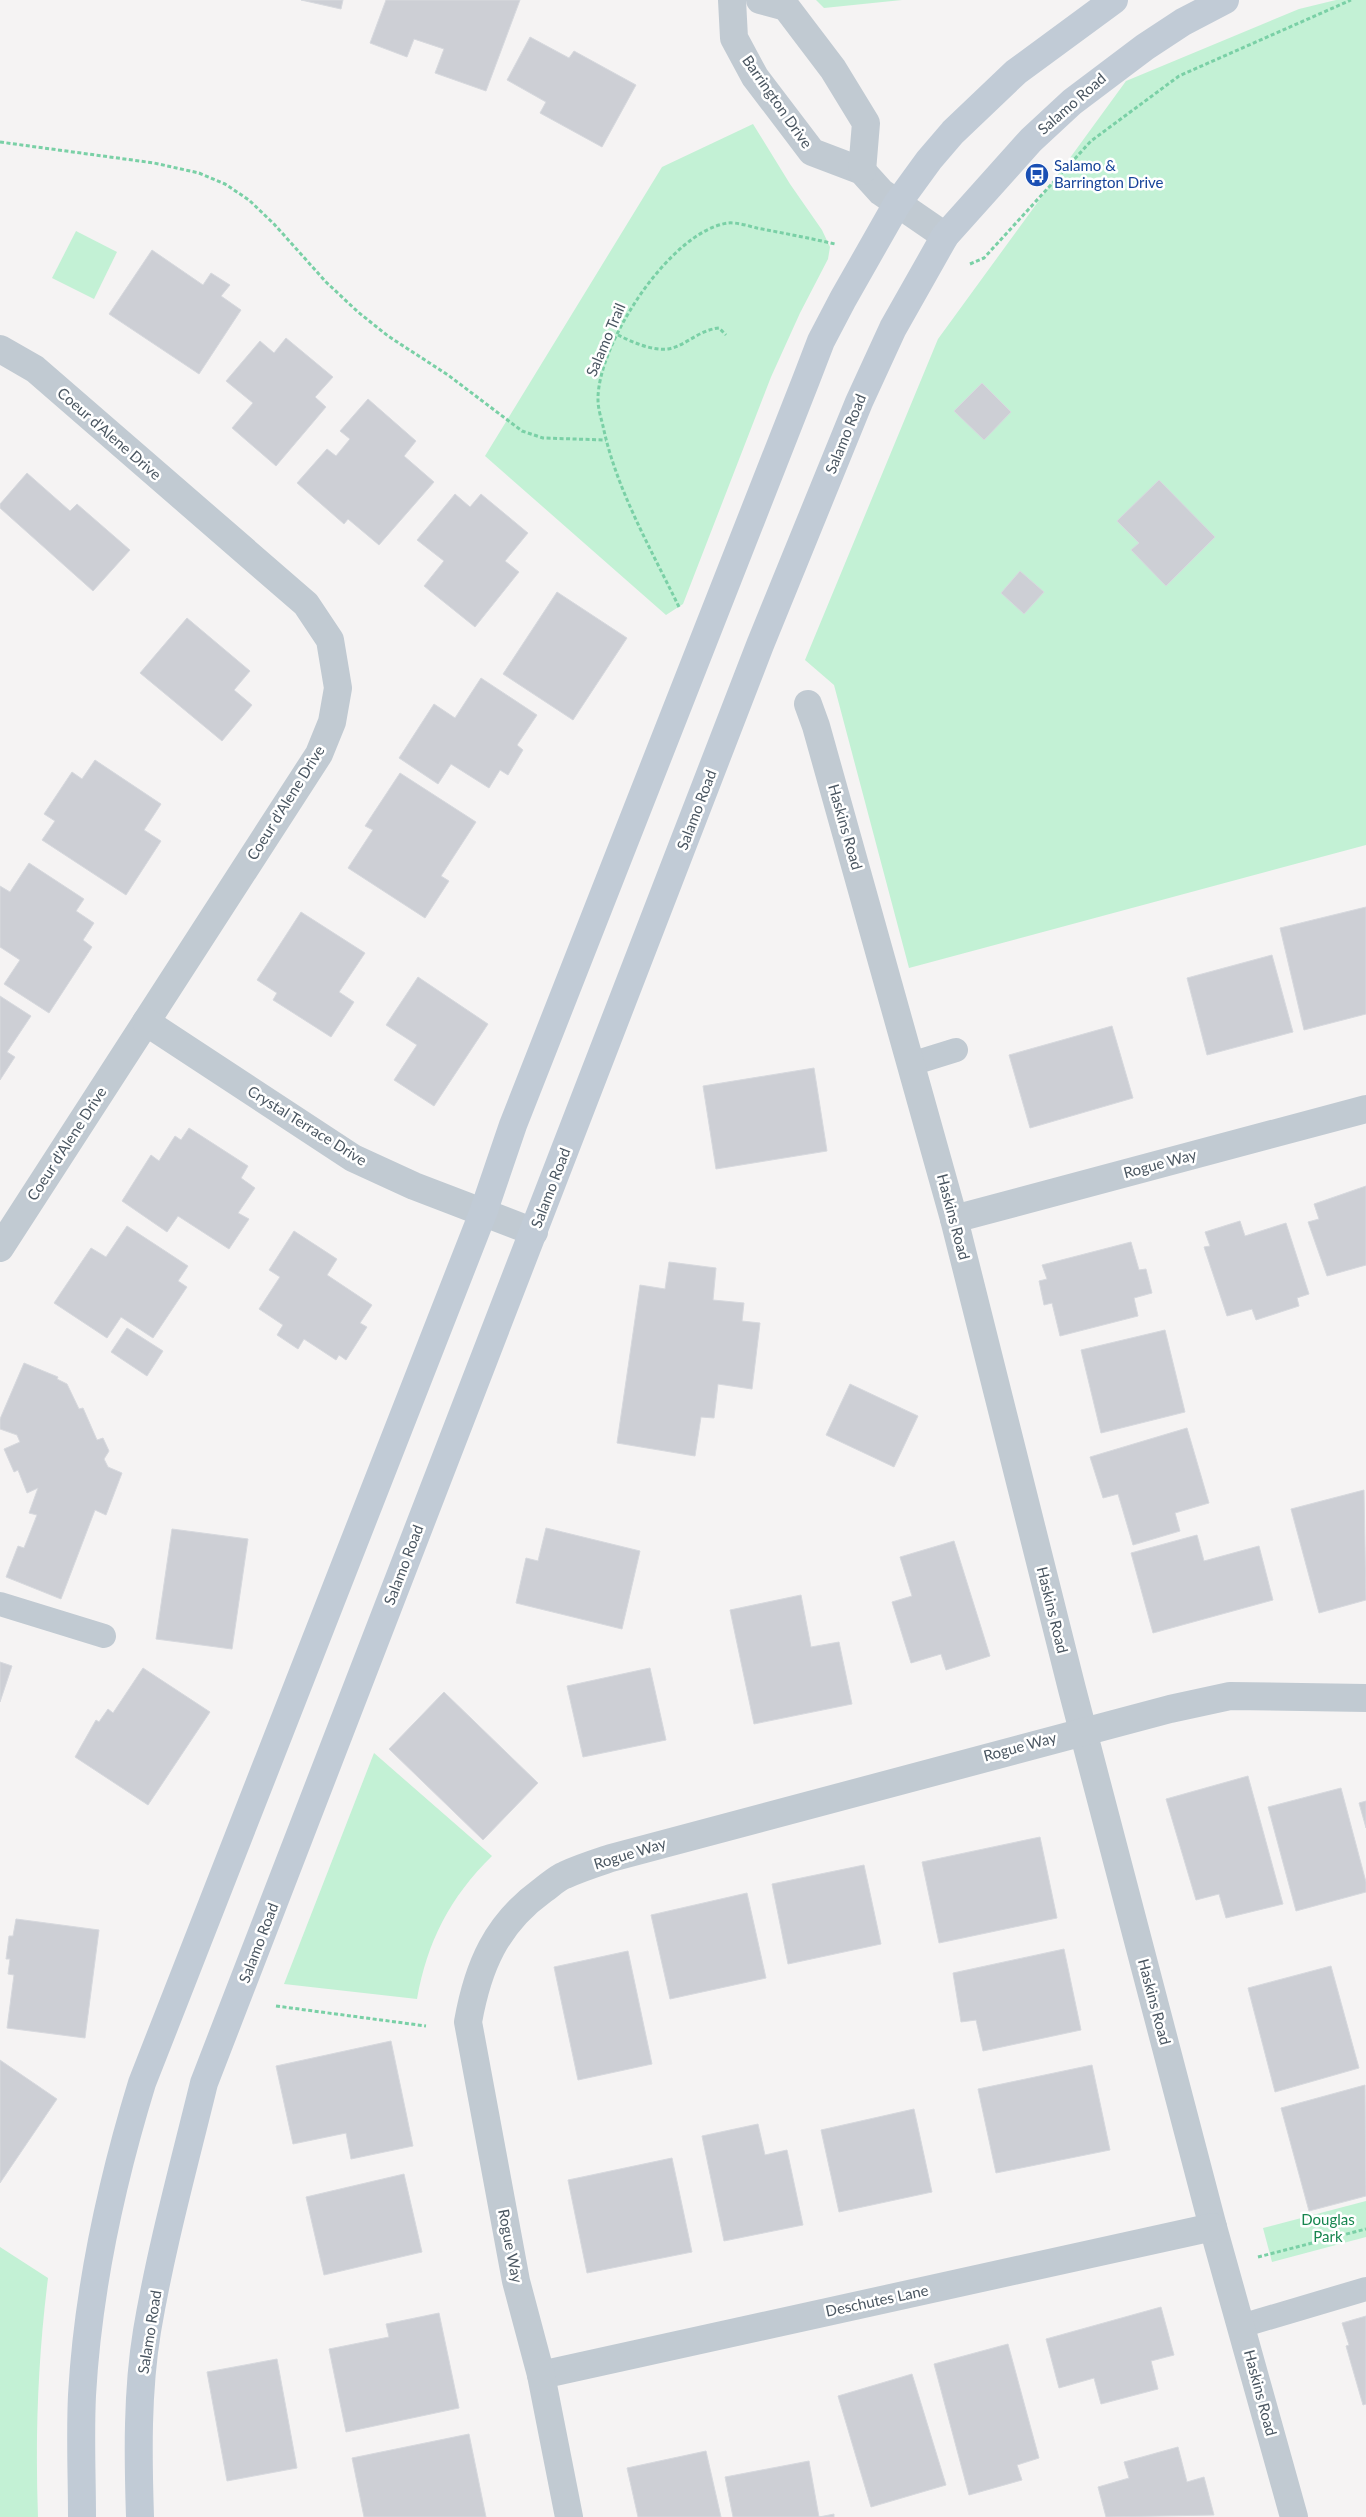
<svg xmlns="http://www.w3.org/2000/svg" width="1366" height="2517" font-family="Lato,sans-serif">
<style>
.green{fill:#c3f1d5}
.building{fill:#cdcfd5;stroke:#d7d9de}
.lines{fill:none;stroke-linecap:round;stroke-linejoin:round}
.path{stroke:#7ad0a6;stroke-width:3;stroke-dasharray:4 2.5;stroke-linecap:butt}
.service{stroke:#c1cad2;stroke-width:24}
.minor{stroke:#c1cad2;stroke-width:28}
.secondary{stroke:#c1cbd6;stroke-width:28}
.labels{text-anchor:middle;stroke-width:5;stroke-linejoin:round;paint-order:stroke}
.street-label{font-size:15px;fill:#4a5661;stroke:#fff}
.transit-label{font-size:15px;fill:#164399;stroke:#fff;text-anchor:start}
.park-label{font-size:15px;fill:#17864f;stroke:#fff}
</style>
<rect width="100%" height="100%" fill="#f5f3f3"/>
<g class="green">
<polygon points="816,0 902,0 824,8"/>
<polygon points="1336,0 1366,0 1366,845 909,968 834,685 805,660 938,339 1126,81 1299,9"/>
<polygon points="753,124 790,184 822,230 830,247 828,259 800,313 771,377 683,604 666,615 485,456 662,167"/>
<polygon points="76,231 117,252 94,299 52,278"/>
<path d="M374 1753 492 1856C450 1897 427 1942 417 1999L284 1984Z"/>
<polygon points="1366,2201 1366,2237 1272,2262 1263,2228"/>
<path d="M0 2247 48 2278C38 2358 35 2436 38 2517H0Z"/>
</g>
<g class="building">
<polygon points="301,0 343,0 341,9"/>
<polygon points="386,0 520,0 486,91 435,73 444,49 414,39 407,57 370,43"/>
<polygon points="530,37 569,58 574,51 636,85 602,147 540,113 546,102 507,80"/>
<polygon points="152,250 203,285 211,273 230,285 221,296 241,310 199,374 109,314"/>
<polygon points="286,338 333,377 315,397 326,407 276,466 232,428 253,403 226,381 260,341 274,353"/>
<polygon points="982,383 1011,412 984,440 954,411"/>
<polygon points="368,399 416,441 404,456 434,482 379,545 348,519 344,524 297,483 327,449 336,456 350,439 340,431"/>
<polygon points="27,473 70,511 77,504 130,550 93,591 0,508 0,504"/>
<polygon points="1159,480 1215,537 1166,586 1131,550 1139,543 1117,521"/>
<polygon points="455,494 470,507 481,494 528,533 505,561 519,572 475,627 424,586 444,561 417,540"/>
<polygon points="1020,571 1044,592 1024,614 1001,593"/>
<polygon points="557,592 627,638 573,720 503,674"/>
<polygon points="187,618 250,671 234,690 252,705 222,741 140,673"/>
<polygon points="481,678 537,715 517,745 523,750 508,775 500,770 489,788 451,764 438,784 399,758 434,704 455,718"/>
<polygon points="95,760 161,804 144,830 161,841 126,895 42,840 55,821 44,814 72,772 82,779"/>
<polygon points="400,773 476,822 441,876 449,881 425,918 348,868 373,830 365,826"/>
<polygon points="29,863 84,899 76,911 94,923 83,940 92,947 49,1013 4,984 20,960 0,947 0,886 10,892"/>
<polygon points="1366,907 1366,1014 1304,1030 1280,928"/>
<polygon points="301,912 365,953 339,992 354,1002 331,1037 273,1000 277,993 257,980"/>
<polygon points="1272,955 1293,1032 1207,1055 1187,978"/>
<polygon points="418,977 488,1024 434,1106 394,1080 417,1045 386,1025"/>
<polygon points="0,996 31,1016 7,1052 15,1057 0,1080"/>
<polygon points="1112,1026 1133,1098 1030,1128 1009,1055"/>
<polygon points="814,1068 827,1151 716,1169 703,1086"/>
<polygon points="189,1128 248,1166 241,1178 255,1188 238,1213 249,1219 229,1249 178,1216 167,1232 122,1201 151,1155 159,1161 175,1136 181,1140"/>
<polygon points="1366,1186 1366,1265 1327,1276 1308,1222 1319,1219 1314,1204"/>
<polygon points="1240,1221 1245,1236 1286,1223 1309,1294 1297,1298 1299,1306 1256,1320 1252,1309 1227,1316 1204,1247 1210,1246 1205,1232"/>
<polygon points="127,1226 188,1266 178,1281 187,1287 153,1338 121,1317 107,1338 54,1303 91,1248 106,1257"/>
<polygon points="294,1231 337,1259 327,1275 372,1305 360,1323 367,1327 346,1360 339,1355 336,1360 304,1339 298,1349 277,1335 283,1325 259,1309 280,1277 269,1270"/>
<polygon points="1131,1242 1139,1270 1146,1269 1152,1293 1134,1298 1138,1316 1060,1336 1052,1303 1044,1305 1039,1281 1047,1279 1042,1265"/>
<polygon points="669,1262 716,1268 713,1300 744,1303 742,1321 760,1323 752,1389 718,1384 714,1418 701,1417 695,1456 617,1443 640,1285 665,1289"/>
<polygon points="127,1328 163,1351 147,1376 111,1352"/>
<polygon points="1165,1330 1185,1412 1101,1433 1081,1350"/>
<polygon points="24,1363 58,1377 57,1379 67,1384 79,1409 83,1408 97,1440 103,1438 109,1451 104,1459 108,1467 122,1473 106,1515 95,1510 61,1599 6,1577 18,1546 24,1548 37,1515 29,1513 38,1488 27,1493 18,1470 14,1472 4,1449 20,1442 17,1435 0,1429 0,1419"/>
<polygon points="850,1384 918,1416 894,1467 826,1435"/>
<polygon points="1187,1428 1209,1503 1175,1513 1180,1531 1133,1545 1118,1494 1103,1498 1090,1457"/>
<polygon points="1364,1490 1366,1600 1319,1613 1291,1509"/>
<polygon points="546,1528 640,1551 622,1629 516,1603 526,1558 538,1561"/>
<polygon points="172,1529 248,1539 232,1649 156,1639"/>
<polygon points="1197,1535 1204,1561 1259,1546 1273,1600 1153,1633 1131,1553"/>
<polygon points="954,1541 990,1656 946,1670 941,1654 911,1663 892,1602 912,1596 900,1557"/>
<polygon points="801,1595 811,1647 839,1642 852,1704 754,1724 730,1610"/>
<polygon points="0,1662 12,1666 0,1702"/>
<polygon points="143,1668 210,1712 148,1805 75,1757 96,1720 99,1722 108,1709 113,1713"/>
<polygon points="650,1668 666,1740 583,1757 567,1686"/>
<polygon points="444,1692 538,1783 483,1840 389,1749"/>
<polygon points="1248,1776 1283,1904 1226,1918 1219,1894 1196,1900 1166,1799"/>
<polygon points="1341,1788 1366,1882 1366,1892 1296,1911 1268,1807"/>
<polygon points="1366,1801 1366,1828 1359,1803"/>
<polygon points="1040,1837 1057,1918 939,1943 922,1862"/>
<polygon points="864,1865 881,1944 788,1964 772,1884"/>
<polygon points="747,1893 766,1978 670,1999 651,1915"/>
<polygon points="16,1919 99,1930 85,2038 7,2028 14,1975 8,1974 10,1959 6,1959 9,1936 13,1936"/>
<polygon points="1064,1949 1081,2030 983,2051 976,2020 961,2022 953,1973"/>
<polygon points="628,1951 652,2064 578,2080 554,1967"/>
<polygon points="1331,1966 1359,2068 1275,2092 1248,1988"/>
<polygon points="391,2041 413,2146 351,2159 346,2133 293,2144 276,2066"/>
<polygon points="0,2060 57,2099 0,2183"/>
<polygon points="1092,2065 1110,2150 996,2173 978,2089"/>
<polygon points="1365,2085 1366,2196 1309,2211 1281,2108"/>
<polygon points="914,2109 932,2192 839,2212 821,2130"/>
<polygon points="758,2124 765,2155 787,2150 803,2225 724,2241 702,2136"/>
<polygon points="672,2158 692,2252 587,2273 568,2180"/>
<polygon points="404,2174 422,2252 324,2275 306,2197"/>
<polygon points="1161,2307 1174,2355 1151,2361 1158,2389 1101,2404 1094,2378 1059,2388 1046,2339"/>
<polygon points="439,2313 459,2408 346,2432 329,2349 389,2337 386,2324"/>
<polygon points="1366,2316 1366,2404 1363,2405 1346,2346 1349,2345 1342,2323"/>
<polygon points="1008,2344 1039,2458 1017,2465 1022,2480 969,2495 934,2364"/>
<polygon points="277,2359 297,2468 227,2481 207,2372"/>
<polygon points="912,2374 946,2485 871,2507 838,2396"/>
<polygon points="469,2434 486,2517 364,2517 352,2458"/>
<polygon points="1178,2447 1187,2482 1204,2477 1214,2515 1106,2517 1098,2487 1129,2478 1124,2462"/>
<polygon points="706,2451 721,2517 638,2517 627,2468"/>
<polygon points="809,2461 819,2517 834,2514 834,2517 733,2517 725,2477"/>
</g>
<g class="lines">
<g class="path">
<polyline points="0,142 154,163 199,173 225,184 249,200 274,224 326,282 358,312 388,336 448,375 522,431 543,438 606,440"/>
<polyline points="970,264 984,258 1091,141 1179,76 1351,0"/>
<path d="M618 335C632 342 652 351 668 349 686 346 698 330 719 328L726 335"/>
<path d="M679 607C651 549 616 489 603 426 601 418 598 408 598 400 597 345 670 231 728 223 736 222 749 226 757 228 783 233 809 238 835 244"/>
<polyline points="276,2006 426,2026"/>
<polyline points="1258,2257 1366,2229"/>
</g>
<g class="service">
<polyline points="911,1064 956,1050"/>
<polyline points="0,1604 104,1636"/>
<polyline points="1241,2326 1366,2289"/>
</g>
<g class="minor">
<polyline points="732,0 734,38 755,77 812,152 862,171 881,192 945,236"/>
<polyline points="760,0 786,7 833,69 866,123 862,171"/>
<polyline points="0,349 35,369 306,604 330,640 338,688 332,722 319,754 0,1248"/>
<polyline points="808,704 816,726 954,1219 1072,1689 1213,2227 1294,2517"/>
<polyline points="146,1022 353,1158 414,1186 534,1232"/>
<polyline points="954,1219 1366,1109"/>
<polyline points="541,2375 1213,2227"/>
<path d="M569 2517 541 2375 516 2281 468 2022C478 1966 496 1924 543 1890 550 1885 557 1878 565 1875 580 1868 596 1863 611 1858L1170 1709 1230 1696 1366 1698"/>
</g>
<g class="secondary">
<path d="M82 2517C82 2477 80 2436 82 2395 88 2289 111 2184 142 2083L483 1213 513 1125 806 380 821 341 843 299 897 204 929 160 953 132 1016 72 1114 0"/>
<path d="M140 2517C138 2456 137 2392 147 2331 161 2248 184 2165 204 2083L760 645 859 402 893 328 945 236 1031 140 1072 102 1145 47 1183 22 1225 0"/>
</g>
</g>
<defs>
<g id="bus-disc" transform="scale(1.25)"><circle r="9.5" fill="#1a4fb4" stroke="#fff"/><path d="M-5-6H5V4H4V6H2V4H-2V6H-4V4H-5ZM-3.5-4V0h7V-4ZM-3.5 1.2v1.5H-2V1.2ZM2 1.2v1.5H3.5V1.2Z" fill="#fff"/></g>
</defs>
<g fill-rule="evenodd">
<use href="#bus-disc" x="1037" y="175"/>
</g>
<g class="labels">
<g class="street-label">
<text transform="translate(777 102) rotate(55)" y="5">Barrington Drive</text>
<text transform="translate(1072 104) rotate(-41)" y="5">Salamo Road</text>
<text transform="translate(606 340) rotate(-67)" y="5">Salamo Trail</text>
<text transform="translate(109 434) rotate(41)" y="5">Coeur d'Alene Drive</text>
<text transform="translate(846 434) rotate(-68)" y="5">Salamo Road</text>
<text transform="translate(286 803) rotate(-58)" y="5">Coeur d'Alene Drive</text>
<text transform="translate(697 810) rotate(-69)" y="5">Salamo Road</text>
<text transform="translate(845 827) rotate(74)" y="5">Haskins Road</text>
<text transform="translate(307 1126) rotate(32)" y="5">Crystal Terrace Drive</text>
<text transform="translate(67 1144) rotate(-57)" y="5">Coeur d'Alene Drive</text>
<text transform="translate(1160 1164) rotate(-15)" y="5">Rogue Way</text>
<text transform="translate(551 1188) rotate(-69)" y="5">Salamo Road</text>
<text transform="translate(953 1217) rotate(75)" y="5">Haskins Road</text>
<text transform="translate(404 1565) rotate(-69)" y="5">Salamo Road</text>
<text transform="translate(1052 1610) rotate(76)" y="5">Haskins Road</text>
<text transform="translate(1020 1747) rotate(-15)" y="5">Rogue Way</text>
<text transform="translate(630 1854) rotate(-17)" y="5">Rogue Way</text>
<text transform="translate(259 1943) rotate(-69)" y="5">Salamo Road</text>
<text transform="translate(1154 2002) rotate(75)" y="5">Haskins Road</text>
<text transform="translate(510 2246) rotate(79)" y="5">Rogue Way</text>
<text transform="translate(877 2301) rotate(-12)" y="5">Deschutes Lane</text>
<text transform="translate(150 2332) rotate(-81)" y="5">Salamo Road</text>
<text transform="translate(1260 2393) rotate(75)" y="5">Haskins Road</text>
</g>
<g class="transit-label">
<text x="1054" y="171">Salamo &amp;<tspan x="1054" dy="17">Barrington Drive</tspan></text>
</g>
<g class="park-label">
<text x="1328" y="2225">Douglas<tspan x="1328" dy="17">Park</tspan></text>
</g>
</g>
</svg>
